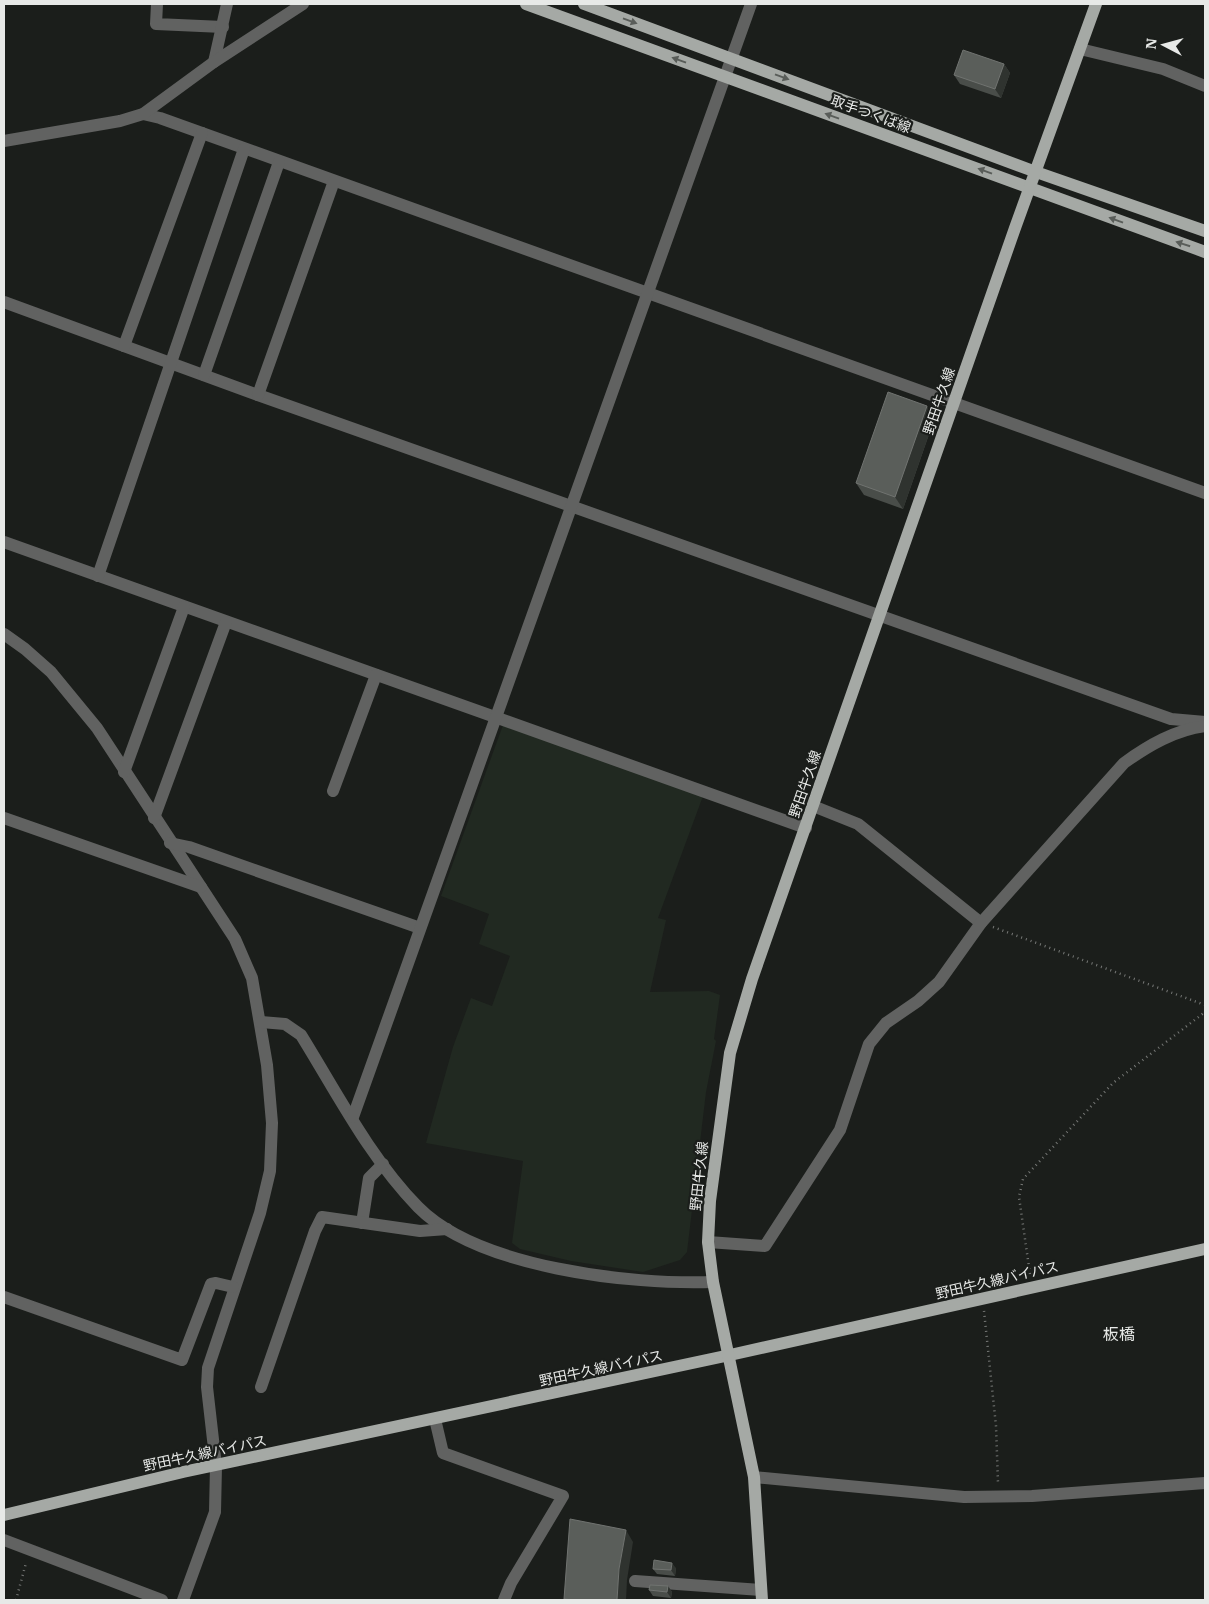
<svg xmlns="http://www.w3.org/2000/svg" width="1209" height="1604" font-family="'IBM Plex Serif','Noto Sans JP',serif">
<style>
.built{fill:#212921}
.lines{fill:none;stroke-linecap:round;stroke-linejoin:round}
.path{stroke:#777977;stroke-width:2.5;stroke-dasharray:1 4;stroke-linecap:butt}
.minor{stroke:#616261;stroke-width:12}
.major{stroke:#a5a9a5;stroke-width:12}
.wall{fill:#494d49}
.shaded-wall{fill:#2f332f}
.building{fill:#5a5e5a;stroke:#707370}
.oneway{fill:#595d59}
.labels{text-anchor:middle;stroke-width:4.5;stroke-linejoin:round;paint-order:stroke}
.street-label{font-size:14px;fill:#e7e9e7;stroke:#1b1e1b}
.quarter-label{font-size:16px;fill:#e7e9e7;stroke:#1b1e1b}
</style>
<rect width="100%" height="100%" fill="#1b1e1b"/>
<polygon class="built" points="503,725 703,796 658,918 666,920 650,992 709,991 720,995 714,1039 716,1041 706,1092 687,1252 680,1260 643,1272 571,1261 520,1249 512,1243 523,1161 426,1143 453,1047 471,998 492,1006 510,956 479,944 489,914 441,896"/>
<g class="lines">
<g class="path">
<polyline points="993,927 1205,1005"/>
<polyline points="1030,1274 1019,1197 1023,1179 1113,1083 1205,1012"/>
<polyline points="984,1311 996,1426 998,1483"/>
<polyline points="16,1600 26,1563"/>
</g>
<g class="minor">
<polyline points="157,4 156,24 223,27"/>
<polyline points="1080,49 1163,69 1205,86"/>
<polyline points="214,62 227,4"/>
<polyline points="143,114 160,118 1205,493"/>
<polyline points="4,141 120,121 143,114 214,62 303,4"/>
<polyline points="4,302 258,395 1171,719 1205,722"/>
<polyline points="124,346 202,133"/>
<polyline points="204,375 279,162"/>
<polyline points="258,395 334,181"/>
<polyline points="4,542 806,828"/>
<polyline points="98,576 244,149"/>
<polyline points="4,634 25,649 51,672 97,728 235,939 252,978 267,1065 272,1123 270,1171 260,1213 208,1368 207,1387 216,1466 215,1512 183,1600"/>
<polyline points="124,772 184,607"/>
<polyline points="333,791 376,675"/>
<polyline points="813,806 858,824 981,923"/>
<polyline points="4,818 201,887"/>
<polyline points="154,818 226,622"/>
<polyline points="170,843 189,847 420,928"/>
<path d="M261 1022 285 1024 301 1035C337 1093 370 1158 418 1207 478 1268 631 1285 713 1282"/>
<polyline points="353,1117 751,4"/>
<polyline points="362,1223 369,1178 383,1164"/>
<path d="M708 1242 765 1246 840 1130 869 1044 886 1023 918 1001 939 982 981 923 1124 763C1149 745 1175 730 1205 726"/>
<polyline points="4,1297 182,1360 211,1284 216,1283 233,1287"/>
<polyline points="261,1387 315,1231 322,1217 420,1231 447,1229"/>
<polyline points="435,1419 443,1453 563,1496 511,1583 504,1600"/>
<polyline points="754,1477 964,1497 1032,1496 1205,1483"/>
<polyline points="4,1540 162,1600"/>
<polyline points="635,1581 761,1590"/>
</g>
<g class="major">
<polyline points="526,4 1205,252"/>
<polyline points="584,4 1036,172 1205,231"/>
<polyline points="4,1515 183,1472 730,1355 1205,1249"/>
<polyline points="762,1600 754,1477 713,1282 708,1242 710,1201 730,1053 752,979 1015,228 1096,4"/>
</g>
</g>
<g class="wall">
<polygon points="1004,64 1010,73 1001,98 960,84 954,75"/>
<polygon points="935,417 903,509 864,495 856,483"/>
<polygon points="676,1568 675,1576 657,1574 653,1569"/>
<polygon points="668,1586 672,1592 671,1598 653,1596 649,1590"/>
</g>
<g class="shaded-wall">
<polygon points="1004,64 1010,73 1001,98 995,89"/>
<polygon points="927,406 935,417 903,509 895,497"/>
<polygon points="626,1530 633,1542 627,1580 626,1600 617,1600 619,1569"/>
<polygon points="672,1563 676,1568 675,1576 671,1570"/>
<polygon points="668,1586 672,1592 671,1598 667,1592"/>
</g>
<g class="building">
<polygon points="963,50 1004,64 995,89 954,75"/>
<polygon points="888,392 927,406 895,497 856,483"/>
<polygon points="570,1519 626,1530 619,1569 617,1600 573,1600 564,1599"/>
<polygon points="654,1560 672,1563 671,1570 653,1569"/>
<polygon points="650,1585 668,1586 667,1592 649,1590"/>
</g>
<defs><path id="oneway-solid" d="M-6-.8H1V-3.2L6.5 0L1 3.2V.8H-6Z" transform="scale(1.25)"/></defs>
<g class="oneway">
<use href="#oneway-solid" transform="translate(630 21) rotate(20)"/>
<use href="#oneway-solid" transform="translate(679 60) rotate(-160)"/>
<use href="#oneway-solid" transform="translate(782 77) rotate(20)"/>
<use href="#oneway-solid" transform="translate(832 116) rotate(-160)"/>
<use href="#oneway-solid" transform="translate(985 171) rotate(-160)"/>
<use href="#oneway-solid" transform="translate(1116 220) rotate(-160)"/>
<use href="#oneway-solid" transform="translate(1183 244) rotate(-162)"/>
</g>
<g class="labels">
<g class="street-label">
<text transform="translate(871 114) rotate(20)" y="5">取手つくば線</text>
<text transform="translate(939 401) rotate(-71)" y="5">野田牛久線</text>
<text transform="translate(805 784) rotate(-71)" y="5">野田牛久線</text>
<text transform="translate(699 1176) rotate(-84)" y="5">野田牛久線</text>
<text transform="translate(997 1280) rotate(-13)" y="5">野田牛久線バイパス</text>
<text transform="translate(601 1368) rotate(-12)" y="5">野田牛久線バイパス</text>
<text transform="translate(205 1453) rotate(-12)" y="5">野田牛久線バイパス</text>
</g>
<g class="quarter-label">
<text x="1119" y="1340">板橋</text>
</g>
</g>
<rect width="1209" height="1604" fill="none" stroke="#e7e9e7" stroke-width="10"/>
<g transform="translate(1164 45) rotate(276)" stroke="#1b1e1b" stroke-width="4" paint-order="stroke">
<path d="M0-4L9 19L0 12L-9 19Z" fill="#e7e9e7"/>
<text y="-8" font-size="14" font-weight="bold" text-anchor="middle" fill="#e7e9e7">N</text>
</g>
</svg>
